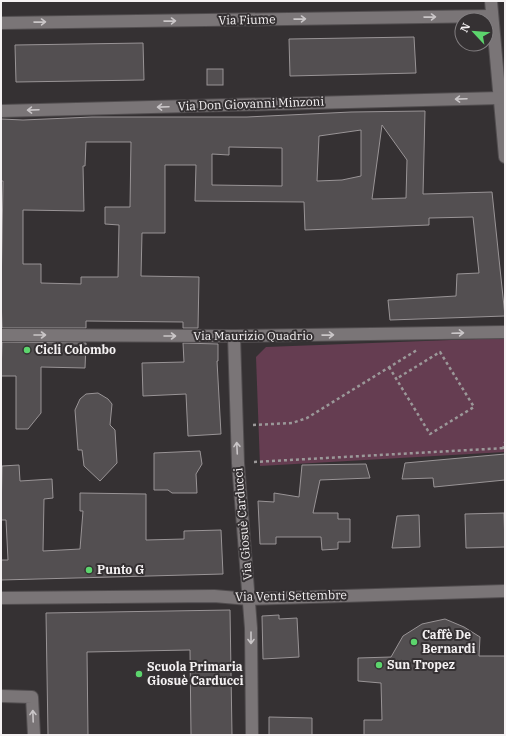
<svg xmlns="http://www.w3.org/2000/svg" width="506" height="736" font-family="'IBM Plex Serif',serif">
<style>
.green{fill:#653d51}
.building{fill:#534f51;stroke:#999496;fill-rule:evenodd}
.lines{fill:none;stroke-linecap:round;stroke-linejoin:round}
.minor-casing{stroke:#514d4f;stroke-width:14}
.tertiary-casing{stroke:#514d4f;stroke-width:14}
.path{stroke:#9b9899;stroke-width:2.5;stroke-dasharray:3 3;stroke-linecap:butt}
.minor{stroke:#7a7577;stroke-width:12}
.tertiary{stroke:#7a7577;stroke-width:12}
.oneway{stroke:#cac6c8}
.poi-dot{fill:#5cd56d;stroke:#353133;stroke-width:1.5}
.labels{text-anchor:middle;stroke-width:4;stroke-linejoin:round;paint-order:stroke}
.street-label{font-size:12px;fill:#f5f2f3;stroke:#353133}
.poi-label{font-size:12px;font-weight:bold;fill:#f5f2f3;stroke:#353133;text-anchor:start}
</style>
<rect width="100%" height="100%" fill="#353133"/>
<polygon class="green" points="504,338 505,452 260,466 256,357 266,347"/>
<g class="building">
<polygon points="414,37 416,73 290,76 289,39"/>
<polygon points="143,43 144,80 16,82 15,45"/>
<rect x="207" y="69" width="16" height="16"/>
<path d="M425 111 423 194 492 192 505 316 390 320 388 300 456 296 457 274 479 273 473 217 429 218V225L305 230 304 202 195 201 196 165H165V233H142L141 276 199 277 198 328H183V322L86 321V328H2L1 296 3 181H1V119L23 120 92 117H247L351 112ZM382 125 407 160 406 198 372 199ZM361 130V176L342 180 317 181 319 136ZM86 142H131L130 207H105V224L119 225 118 277H81V284L41 283V264H23V210L84 211 83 166H85ZM229 147 282 148V186L212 185V154L229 155Z"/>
<polygon points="2,342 86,343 85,368 41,367 41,413 28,429 16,429 16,376 1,376"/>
<polygon points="183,343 218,344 218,361 217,361 221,434 188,436 186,394 143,396 142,363 184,362"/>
<polygon points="98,393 108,399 112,404 110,425 115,430 117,463 100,481 84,466 82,450 78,450 75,410 80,399 86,394"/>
<polygon points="200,451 202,464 196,474 197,493 172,493 168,490 154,490 154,453"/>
<polygon points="505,454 505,480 434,487 433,478 402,479 405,463"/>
<polygon points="366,464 370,478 320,480 313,513 338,513 338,519 350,519 350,542 338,542 338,549 322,550 321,537 276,537 276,544 260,544 258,501 274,502 274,493 299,497 302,465"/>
<polygon points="19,465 20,481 52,479 53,498 44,499 43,551 80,549 83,511 80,511 80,493 146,494 146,540 184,539 184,531 221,530 223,574 1,580 1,560 8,560 6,520 1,520 2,466"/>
<polygon points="504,513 505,547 466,548 465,514"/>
<polygon points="419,515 420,547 392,548 397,516"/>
<polygon points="230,610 232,735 191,735 190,650 87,652 88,735 48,735 46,613"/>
<polygon points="279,615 279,619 297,618 299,657 263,659 262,616"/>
<polygon points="445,619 464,627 480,637 479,656 505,656 505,735 364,735 364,720 382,720 381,683 358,681 358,658 391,657 403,636 422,624"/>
<polygon points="269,717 312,718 312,735 269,735"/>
</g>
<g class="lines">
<g class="minor-casing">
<g id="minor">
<polyline points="491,1 505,157"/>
<polyline points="1,23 492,16"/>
<polyline points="1,111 500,98"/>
<polyline points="1,335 234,336 505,332"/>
<polyline points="234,336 238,463 251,628 252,735"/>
<polyline points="1,696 32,697 34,735"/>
</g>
</g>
<g class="tertiary-casing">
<polyline id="tertiary" points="1,598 214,596 249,599 505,591"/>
</g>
<g class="path">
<polyline points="389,367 430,434 474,407 440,352 396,379"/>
<polyline points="253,425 292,423 307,418 417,350"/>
<polyline points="503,449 505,442"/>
<polyline points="254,462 505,448"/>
</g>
<use href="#minor" class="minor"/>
<use href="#tertiary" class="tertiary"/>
</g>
<defs><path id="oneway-shaft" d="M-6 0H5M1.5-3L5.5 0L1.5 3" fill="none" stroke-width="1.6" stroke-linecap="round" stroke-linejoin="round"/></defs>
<g class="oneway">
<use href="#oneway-shaft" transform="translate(430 17) rotate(-1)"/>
<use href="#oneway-shaft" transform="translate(300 19) rotate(-1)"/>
<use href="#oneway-shaft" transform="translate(170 21) rotate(-1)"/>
<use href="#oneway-shaft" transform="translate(40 22) rotate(-1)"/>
<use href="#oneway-shaft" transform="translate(461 99) rotate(178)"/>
<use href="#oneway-shaft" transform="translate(163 107) rotate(178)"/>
<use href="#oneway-shaft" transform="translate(33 110) rotate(178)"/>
<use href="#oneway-shaft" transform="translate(458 333) rotate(-2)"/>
<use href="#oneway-shaft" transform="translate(40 335)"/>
<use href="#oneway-shaft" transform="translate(328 335) rotate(-1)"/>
<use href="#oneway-shaft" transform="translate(170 336)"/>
<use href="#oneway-shaft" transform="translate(237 448) rotate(-93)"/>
<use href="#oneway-shaft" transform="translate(251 638) rotate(90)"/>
<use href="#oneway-shaft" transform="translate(33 716) rotate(-92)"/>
</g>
<g class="poi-dot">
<circle cx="27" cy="350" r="4"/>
<circle cx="89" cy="570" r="4"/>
<circle cx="414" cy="642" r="4"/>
<circle cx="379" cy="665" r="4"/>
<circle cx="139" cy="674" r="4"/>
</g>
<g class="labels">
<g class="street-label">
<text transform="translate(247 20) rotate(-1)" y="4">Via Fiume</text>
<text transform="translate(251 104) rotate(-2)" y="4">Via Don Giovanni Minzoni</text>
<text x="253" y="340">Via Maurizio Quadrio</text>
<text transform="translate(243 524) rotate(-95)" y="4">Via Giosuè Carducci</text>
<text transform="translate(291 596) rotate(-1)" y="4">Via Venti Settembre</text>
</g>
<g class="poi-label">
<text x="35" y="354">Cicli Colombo</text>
<text x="97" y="574">Punto G</text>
<text x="422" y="639">Caffè De<tspan x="422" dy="14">Bernardi</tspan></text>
<text x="387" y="669">Sun Tropez</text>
<text x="147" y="671">Scuola Primaria<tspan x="147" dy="14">Giosuè Carducci</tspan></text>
</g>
</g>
<rect width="506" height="736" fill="none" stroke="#f5f2f3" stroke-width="4"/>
<g transform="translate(474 32) rotate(296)"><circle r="19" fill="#353133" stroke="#827e80"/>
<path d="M0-3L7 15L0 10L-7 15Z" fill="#5cd56d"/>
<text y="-6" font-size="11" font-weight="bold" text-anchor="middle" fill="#f5f2f3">N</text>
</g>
</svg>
